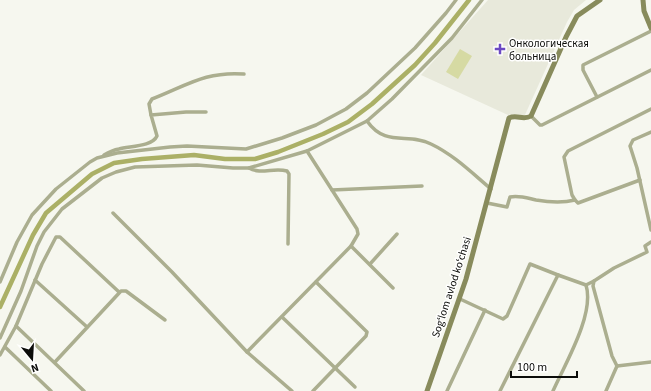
<svg xmlns="http://www.w3.org/2000/svg" width="651" height="391" font-family="'Source Sans 3',sans-serif">
<style>
.built{fill:#e8e9db}
.green{fill:#d6daa3}
.lines{fill:none;stroke-linecap:round;stroke-linejoin:round}
.canal{stroke:#abb066;stroke-width:4.5}
.street{stroke:#abae8f;stroke-width:3.5}
.secondary{stroke:#888b5c;stroke-width:5}
.poi-dot{fill:#6b49c2;stroke:#fffffe;stroke-width:1.5}
.labels{text-anchor:middle;stroke-width:3;stroke-linejoin:round;paint-order:stroke}
.poi-label{font-size:11px;fill:#0b0c09;stroke:#fffffe;text-anchor:start}
.street-label{font-size:11px;fill:#0b0c09;stroke:#fffffe}
</style>
<rect width="100%" height="100%" fill="#f6f7ef"/>
<polygon class="built" points="488,0 586,0 574,10 567,22 524,117 513,114 508,115 421,75"/>
<polygon class="green" points="460,49 472,56 458,79 446,72"/>
<g class="lines">
<polyline class="canal" points="0,307 33,235 46,213 92,174 114,163 142,159 194,155 225,159 255,159 278,152 323,134 348,122 372,104 415,65 435,43 469,0"/>
<g class="street">
<polyline points="597,97 583,70 583,65 651,31"/>
<path d="M151 115 149 104 152 99C186 86 205 71 244 74"/>
<polyline points="531,116 540,125 542,125 651,70"/>
<path d="M367 121C386 148 408 132 431 144 454 155 472 173 491 189"/>
<polyline points="651,132 633,140 630,146 637,168 651,230"/>
<path d="M104 155C109 152 113 150 119 149 129 146 152 147 157 136L151 115 186 112H206"/>
<path d="M249 168C261 175 274 167 287 171L289 174 288 244"/>
<polyline points="640,180 578,203 575,200 572,195 564,157 568,151 651,109"/>
<polyline points="332,190 422,186"/>
<path d="M487 203 507 207 510 197C519 195 527 198 536 200 548 202 563 203 575 200"/>
<polyline points="113,213 172,272 247,352 292,391"/>
<polyline points="351,246 393,288"/>
<polyline points="370,264 397,234"/>
<polyline points="35,280 87,327"/>
<polyline points="0,282 17,242 32,215 56,189 90,162 97,158 117,153 170,147 187,146 246,149 282,138 316,125 346,109 367,93 415,48 446,13 456,0"/>
<polyline points="460,299 503,319 507,316 530,264 558,275"/>
<polyline points="282,317 355,387"/>
<polyline points="16,326 84,391"/>
<polyline points="0,338 21,291 37,246 44,232 62,209 102,178 116,172 135,167 197,165 233,168 249,168 307,151 367,121 392,99 452,38 482,0"/>
<polyline points="5,347 51,391"/>
<polyline points="247,352 351,246 358,234 357,229 307,151"/>
<polyline points="0,355 16,326 42,264 56,237 60,237 119,292"/>
<polyline points="55,362 121,291 126,291 165,320"/>
<polyline points="617,366 612,356 593,286 594,281 614,268 647,252 645,246 651,242"/>
<polyline points="617,366 651,362"/>
<polyline points="313,391 366,336 367,332 316,282"/>
<polyline points="447,391 485,310"/>
<polyline points="500,391 558,275 586,285 594,281"/>
<path d="M553 391C565 364 595 314 586 285"/>
<polyline points="606,391 617,366"/>
</g>
<g class="secondary">
<polyline points="643,0 644,11 651,28"/>
<path d="M427 391 466 279 509 118C517 114 523 121 531 116L566 37 577 16 600 0"/>
</g>
</g>
<path class="poi-dot" d="M498 43h4v4h4v4h-4v4h-4v-4h-4v-4h4z"/>
<g class="labels">
<g class="poi-label">
<text x="509" y="47">Онкологическая<tspan x="509" dy="13">больница</tspan></text>
</g>
<g class="street-label">
<text transform="translate(451 287) rotate(-72)" y="4">Sogʻlom avlod koʻchasi</text>
</g>
</g>
<g transform="translate(32 359) rotate(162)" stroke="#fffffe" stroke-width="3" paint-order="stroke">
<path d="M0-3L7 15L0 10L-7 15Z" fill="#0b0c09"/>
<text y="-6" font-size="11" font-weight="bold" text-anchor="middle" fill="#0b0c09">N</text>
</g>
<path d="M511 371v6h66v-6" fill="none" stroke="#0b0c09" stroke-width="2"/>
<text x="517" y="371" font-size="12" fill="#0b0c09" stroke="#fffffe" stroke-width="3" paint-order="stroke">100 m</text>
</svg>
